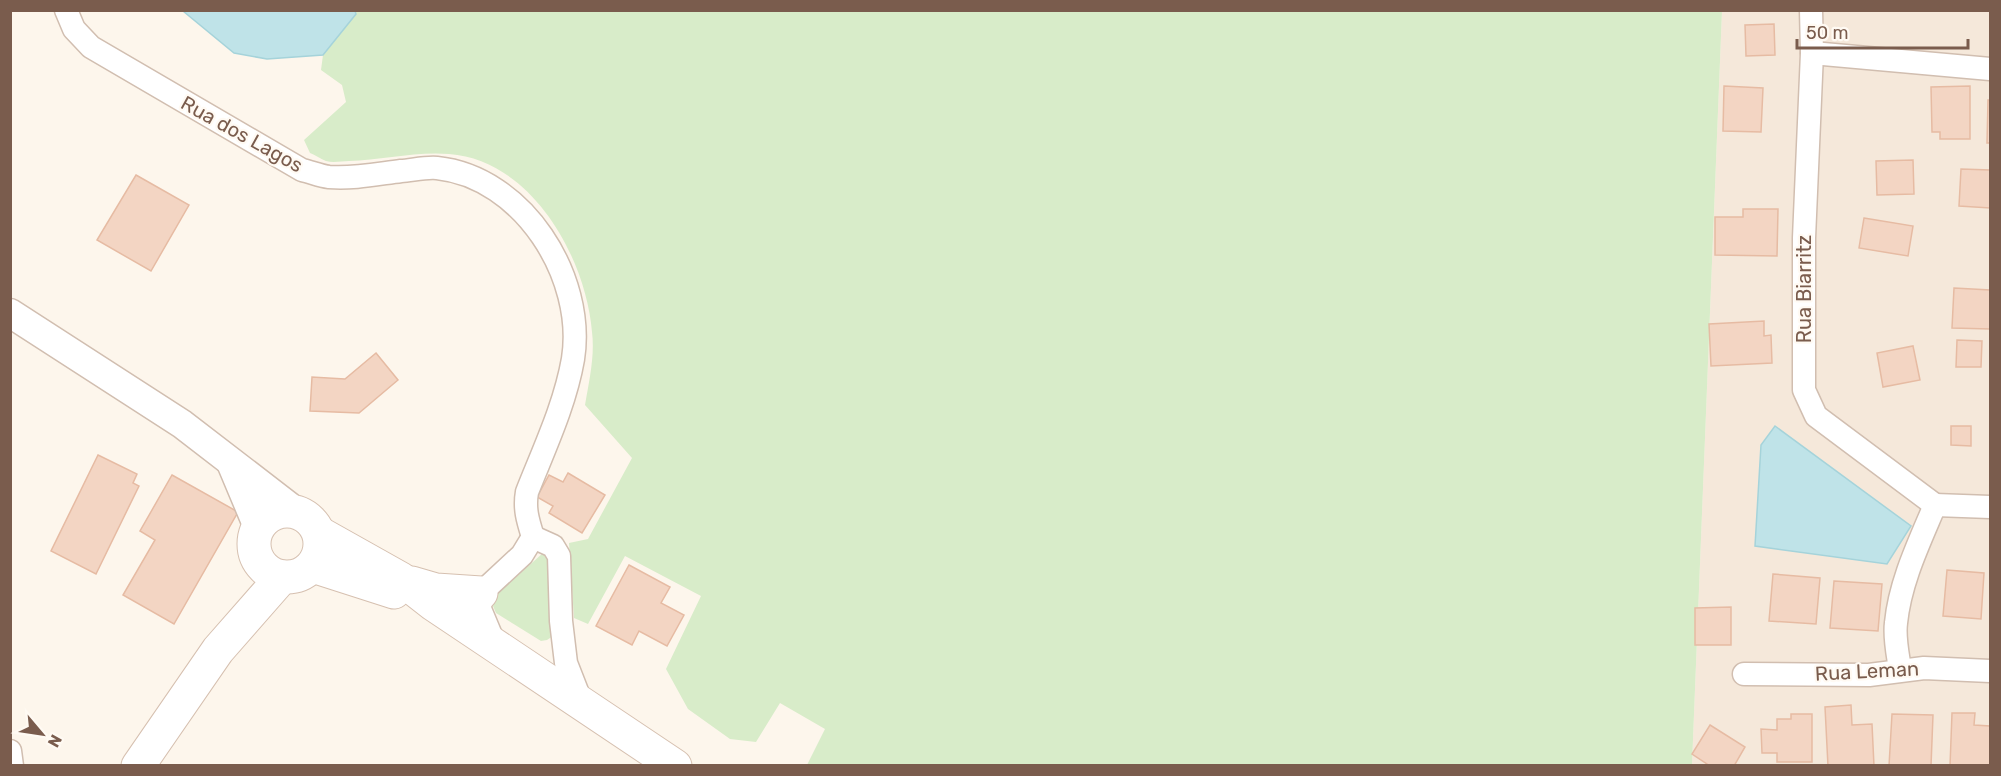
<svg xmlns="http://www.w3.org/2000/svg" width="2001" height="776" font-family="Rubik,sans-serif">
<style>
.residential{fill:#f5e8da}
.green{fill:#d8ecc9}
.water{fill:#bfe3e8;stroke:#a5d3da;stroke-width:1.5}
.building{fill:#f3d5c3;stroke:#e6bba3;stroke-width:1.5}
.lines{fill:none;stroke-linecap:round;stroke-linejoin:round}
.minor-casing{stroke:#d1beb0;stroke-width:25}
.tertiary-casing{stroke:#d1beb0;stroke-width:31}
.secondary-casing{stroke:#d6c0b0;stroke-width:35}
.minor{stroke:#fff;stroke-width:22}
.tertiary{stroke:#fff;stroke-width:28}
.secondary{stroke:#fff;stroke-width:33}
.labels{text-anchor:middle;stroke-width:4.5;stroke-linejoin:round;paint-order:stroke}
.street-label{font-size:20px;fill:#7a5c4d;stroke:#fffaf3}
</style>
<rect width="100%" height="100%" fill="#fdf6ec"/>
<polygon class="residential" points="1722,11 1990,11 1990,765 1692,765"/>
<g class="green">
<path d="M355 11H1722L1692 765H807L825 729 780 703 756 742 730 739 688 709 666 669 701 596 625 556 588 624 574 618 569 543 588 539 632 458 585 405C589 381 595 356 592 332 586 258 532 160 449 154 418 151 381 160 349 161 342 161 333 163 326 161 321 159 315 155 310 153L304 140 346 102 342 85 321 70 323 55 356 14Z"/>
<polygon points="543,553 547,554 551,558 553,636 547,640 541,641 496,613 493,606 496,595"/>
</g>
<g class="water">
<polygon points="355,11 356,14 323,55 267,59 234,53 183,11"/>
<polygon points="1775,426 1911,526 1887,564 1755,546 1761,445"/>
</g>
<g class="building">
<polygon points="1774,24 1775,55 1746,56 1745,25"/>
<polygon points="1724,86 1763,88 1761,132 1723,131"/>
<polygon points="1970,86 1970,139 1940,139 1940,132 1932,132 1931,87"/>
<polygon points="1988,100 1990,100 1990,143 1987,143"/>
<polygon points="1913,160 1914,194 1877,195 1876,161"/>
<polygon points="1961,169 1990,170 1990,208 1959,206"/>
<polygon points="136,175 189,205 151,271 97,240"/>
<polygon points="1743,209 1778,209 1777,256 1715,255 1715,217 1743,217"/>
<polygon points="1864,218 1913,226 1908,256 1859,248"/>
<polygon points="1954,288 1990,290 1990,329 1952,328"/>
<polygon points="1764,321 1764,336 1771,335 1772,363 1711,366 1709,324"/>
<polygon points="1957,340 1982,341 1981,367 1956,367"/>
<polygon points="1913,346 1920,380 1883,387 1877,353"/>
<polygon points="376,353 398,380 359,413 310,411 312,377 345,379"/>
<polygon points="1951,426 1971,426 1971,446 1951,445"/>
<polygon points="98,455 137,474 133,483 139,486 96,574 51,551"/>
<polygon points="568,473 605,495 582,533 549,513 553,506 537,497 549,475 563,482"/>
<polygon points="172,475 238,512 174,624 123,595 155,540 140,531"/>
<polygon points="629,565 670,587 661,603 684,615 667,646 639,631 632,645 596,626"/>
<polygon points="1947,570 1984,573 1981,619 1943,616"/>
<polygon points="1773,574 1820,578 1816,624 1769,621"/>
<polygon points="1834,581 1882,584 1878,631 1830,628"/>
<polygon points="1731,607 1731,645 1695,645 1695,608"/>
<polygon points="1851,705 1852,725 1872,724 1874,766 1828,766 1825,707"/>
<polygon points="1952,713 1975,713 1974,725 1990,726 1990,766 1950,766"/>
<polygon points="1791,714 1812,714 1812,762 1777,762 1777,753 1762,753 1761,729 1777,730 1777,719 1791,719"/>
<polygon points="1892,714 1933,715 1931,766 1889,766"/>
<polygon points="1710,725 1745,747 1734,766 1710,766 1692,754"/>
</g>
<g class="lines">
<g class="minor-casing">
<g id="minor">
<path d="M66 10 74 29 91 47 302 170C311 172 320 176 329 177 353 179 377 174 401 171 413 170 426 167 437 168 523 177 586 277 573 359 565 405 544 449 527 492 524 509 528 521 533 537"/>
<polyline points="1811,10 1812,53 1804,238 1804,390 1816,416 1935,505"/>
<polyline points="1812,53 1990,69"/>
<polyline points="1935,505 1990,507"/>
<polyline points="495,645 480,609 481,593 522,555 533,537 553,546 559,556 561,621 566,663 582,704"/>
<path d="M1900 669C1898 655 1894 638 1896 623 1900 582 1919 543 1935 505"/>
<polyline points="1744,674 1869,675 1924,668 1990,671"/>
<polyline points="10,751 12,766"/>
</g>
</g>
<g class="tertiary-casing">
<g id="tertiary">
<polyline points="10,313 182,424 295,511"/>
<polyline points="232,465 258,527"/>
</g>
</g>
<g class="secondary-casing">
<g id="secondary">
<circle cx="287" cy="544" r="33"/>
<polyline points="319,533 401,579 433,604 675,766"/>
<polyline points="313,566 394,592"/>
<polyline points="412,583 436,590 481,593"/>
<polyline points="138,766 218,650 282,577"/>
</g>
</g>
<use href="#minor" class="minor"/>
<use href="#tertiary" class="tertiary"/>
<use href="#secondary" class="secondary"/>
</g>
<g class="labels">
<g class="street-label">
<text transform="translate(242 134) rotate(29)" y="7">Rua dos Lagos</text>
<text transform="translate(1804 289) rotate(-90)" y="7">Rua Biarritz</text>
<text transform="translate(1867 671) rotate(-3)" y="7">Rua Leman</text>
</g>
</g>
<rect width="2001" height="776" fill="none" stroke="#7a5c4d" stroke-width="24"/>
<g transform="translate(42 734) rotate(119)" stroke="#fffaf3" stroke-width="4.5" paint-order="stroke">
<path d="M0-4.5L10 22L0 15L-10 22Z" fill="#7a5c4d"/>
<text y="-9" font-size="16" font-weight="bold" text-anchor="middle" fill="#7a5c4d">N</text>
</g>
<path d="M1797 39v9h171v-9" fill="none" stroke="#7a5c4d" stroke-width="3"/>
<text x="1806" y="39" font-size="18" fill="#7a5c4d" stroke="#fffaf3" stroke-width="4.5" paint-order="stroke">50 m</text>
</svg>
